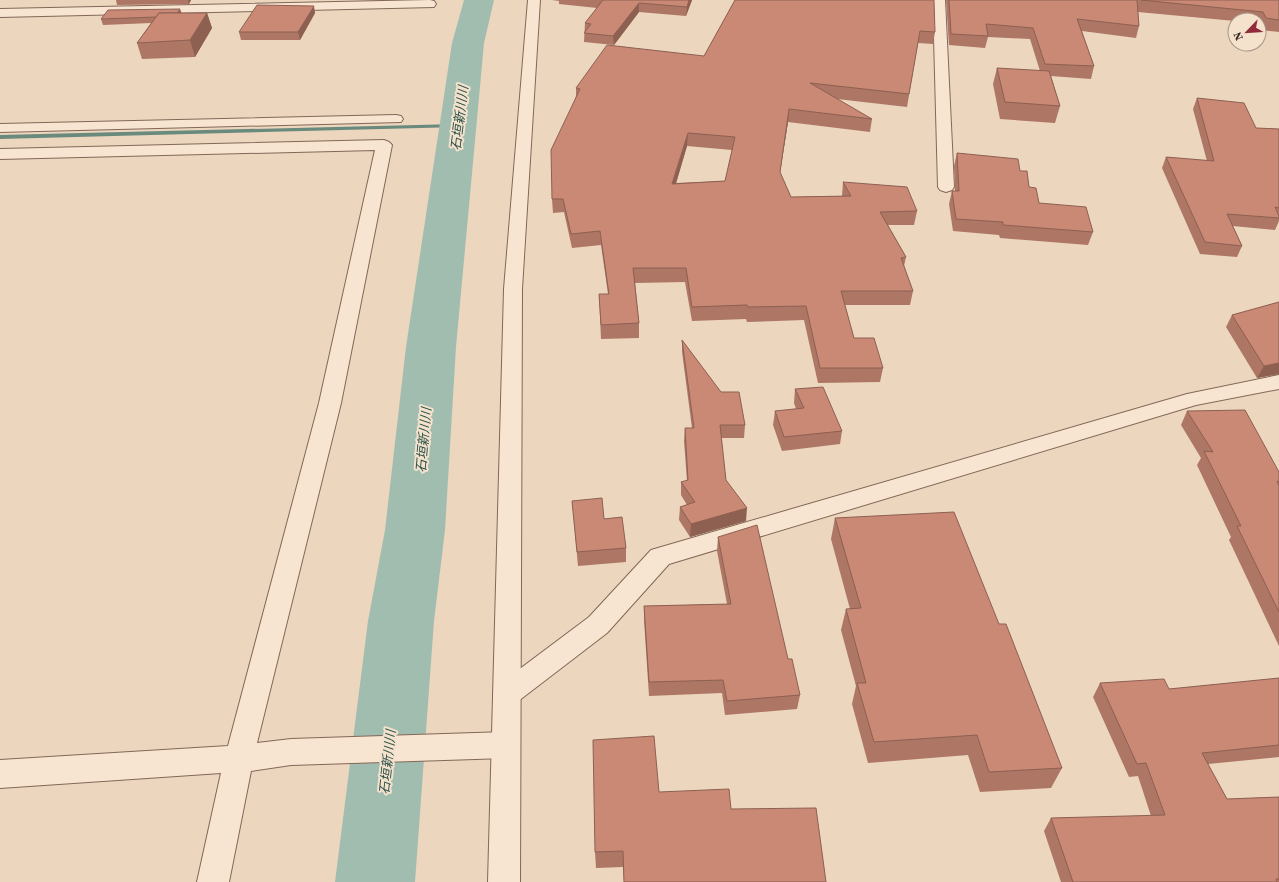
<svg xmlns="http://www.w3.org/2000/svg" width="1279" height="882" font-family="'Source Serif 4','Noto Sans JP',serif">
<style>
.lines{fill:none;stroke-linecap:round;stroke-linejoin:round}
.stream{fill:#698a7d;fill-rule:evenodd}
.river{fill:#a1bdb0;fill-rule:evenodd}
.minor-casing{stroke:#836758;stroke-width:2}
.tertiary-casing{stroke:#836758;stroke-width:2}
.minor{fill:#f7e5d1;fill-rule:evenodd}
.tertiary{fill:#f7e5d1;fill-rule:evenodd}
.wall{fill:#ad7665;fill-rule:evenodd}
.shaded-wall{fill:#8d6052}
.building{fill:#c98975;stroke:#8d6052;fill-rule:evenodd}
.labels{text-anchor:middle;stroke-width:4;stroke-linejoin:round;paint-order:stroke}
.water-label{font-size:13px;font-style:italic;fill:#2b5249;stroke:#f4e2cd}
</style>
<rect width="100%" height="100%" fill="#ecd6be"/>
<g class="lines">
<polygon class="stream" points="458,124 460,125 460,127 0,139 0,135"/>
<polygon class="river" points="464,0 494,0 484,43 456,347 445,530 434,621 415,882 335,882 368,621 385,530 406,347 452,43"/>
<g class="minor-casing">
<g id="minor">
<polygon points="430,0 434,1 436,4 434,7 0,17 0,9"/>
<polygon points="933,0 945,0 954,187 952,190 946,192 940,190 938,187"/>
<polygon points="396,115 401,116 403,119 401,122 0,132 0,124"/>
<polygon points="384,140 389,142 392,145 341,403 257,743 291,739 506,732 516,736 520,745 516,754 506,758 291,765 251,771 229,882 197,882 221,773 0,788 0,760 228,746 319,403 375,150 0,159 0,149"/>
<polygon points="1279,375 1279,389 1196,405 669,564 607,633 517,702 507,706 497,702 493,694 497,686 589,617 651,550 1187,394"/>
</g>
</g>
<g class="tertiary-casing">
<polygon id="tertiary" points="528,0 540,0 522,289 520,882 488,882 504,289"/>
</g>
<use href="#minor" class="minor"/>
<use href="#tertiary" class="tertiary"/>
</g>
<g class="wall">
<polygon points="116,0 191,0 189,4 117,5"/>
<polygon points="552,0 692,0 686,16 639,12 614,45 584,42 585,23 597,8 559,4 559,1"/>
<path d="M735 0 935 32 933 44 918 43 907 107 837 99 872 119 870 132 788 122 780 173 791 197 842 196 843 182 917 211 914 225H888L906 257 904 266 913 291 910 305H845L854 338 883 368 880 382 818 383 804 320 747 322 746 319 692 321 685 282 635 283 639 323V338L601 339 599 294H608L601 245 572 248 564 212 553 213 552 199 576 96V88L704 56ZM687 146 732 150 725 181 676 183Z"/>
<polygon points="946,0 1279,0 1279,32 1261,30 1259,25 1259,20 1235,20 1235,21 1138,12 1139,26 1136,38 1082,31 1094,66 1091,79 1051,76 1060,106 1055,123 1000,119 993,84 997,68 1040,71 1030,39 988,37 985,48 949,45"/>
<polygon points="181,13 207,13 212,28 195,57 142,59 137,43 151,23 103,25 101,19"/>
<polygon points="315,13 300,40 241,40 239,32"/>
<polygon points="1197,98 1256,128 1279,129 1279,221 1275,230 1233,226 1242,246 1237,257 1200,254 1162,168 1166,157 1207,161 1193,109"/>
<polygon points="957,153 1020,171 1039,203 1093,232 1088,245 1000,238 999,235 953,231 949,204 952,191 955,191 954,166"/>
<polygon points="1279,302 1279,374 1257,378 1226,327 1232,315"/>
<polygon points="682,340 745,425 744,438 721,438 726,480 746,521 690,537 679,520 680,507 687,505 681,495 681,482 687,481 684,441 685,428 692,428 682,352"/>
<polygon points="795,389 842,431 840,444 782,451 773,425 775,411 796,409 794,403"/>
<polygon points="1187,411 1279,472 1279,646 1229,540 1231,537 1197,465 1201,458 1181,425"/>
<polygon points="572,501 604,519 626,548 626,562 578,566"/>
<polygon points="835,518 999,624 1062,768 1051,788 980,792 968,755 868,763 852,704 856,686 841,630 846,609 850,609 831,539"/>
<polygon points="718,537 788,659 800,695 797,709 725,715 722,693 649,696 644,620 644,606 727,604 717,551"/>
<polygon points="1279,678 1279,757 1208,764 1227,799 1279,797 1279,882 1061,882 1044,831 1051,818 1151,816 1138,776 1129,777 1093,697 1100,683 1169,689"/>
<polygon points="659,792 731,809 826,882 624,882 623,867 596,868 595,852"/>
</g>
<g class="shaded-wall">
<polygon points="188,0 191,0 189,4"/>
<polygon points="689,0 692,0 686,16 687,7"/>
<polygon points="639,3 639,12 614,45 613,36"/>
<polygon points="314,6 315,13 300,40 298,32"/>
<polygon points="180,9 182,14 175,17"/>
<polygon points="207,13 212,28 195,57 190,40"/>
<polygon points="789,109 788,122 778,185 780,172"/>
<polygon points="688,133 687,146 672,197 672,184"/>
<polygon points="1279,363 1279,374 1257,378 1264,366"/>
<polygon points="747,508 746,521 690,537 691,524"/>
</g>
<g class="building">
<polygon points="603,0 689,0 687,7 639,3 613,36 584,33 591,24 585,23"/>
<path d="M735 0H934L935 32 920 31 909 94 810 83 872 119 789 109 780 172 791 197 851 196 843 182 907 187 917 211 880 212 906 257 901 258 913 291H841L854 338H874L883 368H820L806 306 748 307 747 305 692 307 686 268H633L639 323 601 325 599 294H609L600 231 571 234 563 199H552L551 150 580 89 576 88 607 45 704 56ZM688 133 735 137 725 181 672 184Z"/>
<polygon points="949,0 1137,0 1139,26 1077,19 1094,66 1045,64 1033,28 986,24 988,36 951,34"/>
<polygon points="1141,0 1279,0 1279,20 1266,18 1263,12"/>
<polygon points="257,5 314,6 298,32 239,32"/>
<polygon points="180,9 177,13 159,13 156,17 101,19 108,10"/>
<polygon points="159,13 207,13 190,40 137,43"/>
<polygon points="997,68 1049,71 1060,106 1005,102"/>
<polygon points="1197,98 1244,103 1256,128 1279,129 1279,208 1275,207 1279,216 1279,218 1227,214 1242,246 1205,242 1166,157 1214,161"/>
<polygon points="957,153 1018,159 1020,171 1027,171 1029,187 1036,188 1039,203 1086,207 1093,232 1003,225 1003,222 956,219 952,191 959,191"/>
<polygon points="1279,302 1279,363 1264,366 1232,315"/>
<polygon points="682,340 721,392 739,392 745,425 720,425 726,480 747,508 691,524 680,507 695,502 681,482 688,480 685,428 694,428"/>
<polygon points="823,387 842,431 784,437 775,411 804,408 795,389"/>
<polygon points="1245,410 1279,472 1279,482 1277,481 1279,486 1279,612 1237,526 1241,526 1204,451 1213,452 1187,411"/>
<polygon points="602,498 604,519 622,517 626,548 577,552 572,501"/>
<polygon points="954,512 999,624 1006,624 1062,768 989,772 977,735 874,742 857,683 866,683 846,609 861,608 835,518"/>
<polygon points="757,525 788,659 792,659 800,695 727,701 723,680 649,682 644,606 731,604 718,537"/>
<polygon points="1279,678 1279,745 1202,753 1227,799 1279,797 1279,879 1276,879 1277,882 1073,882 1051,818 1165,815 1146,763 1137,764 1100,683 1164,679 1169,689"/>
<polygon points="654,736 659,792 729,789 731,809 816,808 826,882 624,882 623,851 595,852 593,740"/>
</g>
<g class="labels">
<g class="water-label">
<text transform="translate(459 118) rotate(-83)" y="5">石垣新川川</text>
<text transform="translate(423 440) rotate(-85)" y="5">石垣新川川</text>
<text transform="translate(387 762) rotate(-84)" y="5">石垣新川川</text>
</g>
</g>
<g transform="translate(1247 32) rotate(245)"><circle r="19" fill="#f4e2cd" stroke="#a79686"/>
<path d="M0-3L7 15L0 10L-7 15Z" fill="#902a3c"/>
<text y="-6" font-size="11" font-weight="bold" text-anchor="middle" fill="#33231c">N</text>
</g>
</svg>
